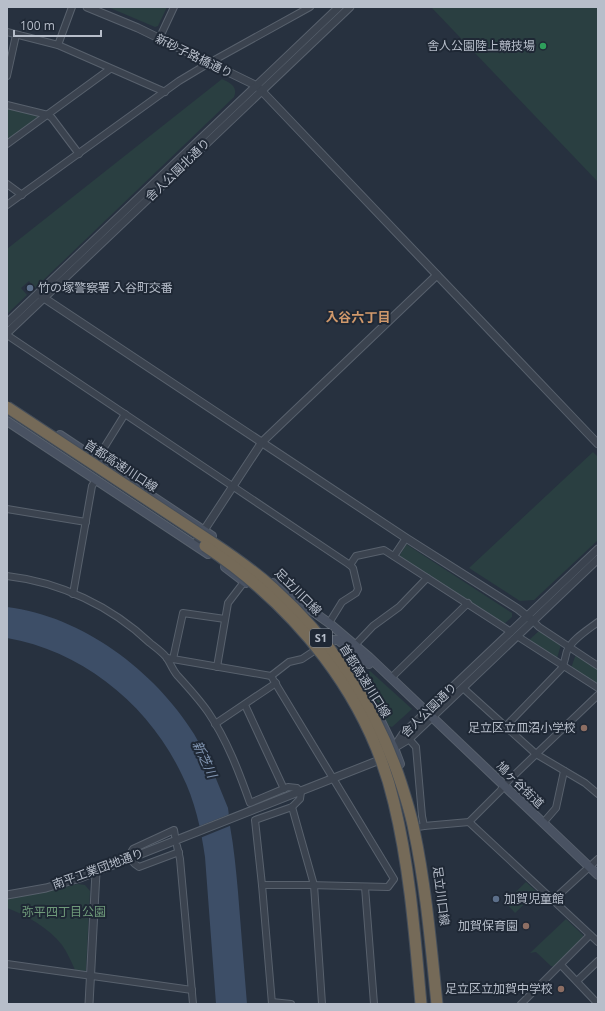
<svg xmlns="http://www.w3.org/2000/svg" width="605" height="1011" font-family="'Open Sans','Noto Sans JP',sans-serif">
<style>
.green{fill:#2a3f41}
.water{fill:#3d4e67}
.pier{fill:#27313f}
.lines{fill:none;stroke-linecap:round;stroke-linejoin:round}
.minor-casing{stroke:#58616d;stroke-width:8}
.tertiary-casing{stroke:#58616d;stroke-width:9}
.secondary-casing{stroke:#58616d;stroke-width:10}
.minor{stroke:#3b434f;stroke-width:6}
.tertiary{stroke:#3b434f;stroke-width:7}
.secondary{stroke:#495262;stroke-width:8}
.motorway-bridge-casing{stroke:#454e5a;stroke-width:13;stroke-linecap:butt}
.motorway-bridge{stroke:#756a58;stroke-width:11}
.leisure-dot{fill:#2e9e5b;stroke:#1f2835;stroke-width:1.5}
.service-dot{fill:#5c6f8a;stroke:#1f2835;stroke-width:1.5}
.education-dot{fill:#8d6e63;stroke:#1f2835;stroke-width:1.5}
.labels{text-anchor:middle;stroke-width:4;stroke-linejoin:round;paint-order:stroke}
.shield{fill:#1f2835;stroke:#89919d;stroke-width:1}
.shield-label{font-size:11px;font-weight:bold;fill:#b7beca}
.poi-label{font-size:12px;fill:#b7beca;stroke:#1f2835;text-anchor:end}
.street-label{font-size:12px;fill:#b7beca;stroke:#1f2835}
.park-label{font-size:12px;fill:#6f9a7a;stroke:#1f2835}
.neighbourhood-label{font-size:13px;font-weight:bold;fill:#d1996b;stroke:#1f2835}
.water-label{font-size:13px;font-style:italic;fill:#8094b0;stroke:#1f2835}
</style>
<rect width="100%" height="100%" fill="#27313f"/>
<g class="green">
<polygon points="108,7 167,7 158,26 155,27"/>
<polygon points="431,7 598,7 598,182"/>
<path d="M222 79C231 83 238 87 234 97L35 288 29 281 21 288 27 295 7 314V293L8 290 7 289V249Z"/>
<polygon points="7,107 36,113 38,118 7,140"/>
<polygon points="593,452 598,457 598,540 534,600 520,601 469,568"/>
<polygon points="406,544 512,613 512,617 504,624 400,557 400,555"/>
<polygon points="539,631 561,645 557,658 529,640"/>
<polygon points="576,654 598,669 598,685 571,668"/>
<polygon points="370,671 412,709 392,727 389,726 362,678"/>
<polygon points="526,882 537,892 515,913 505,902"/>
<path d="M78 884 85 885 90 891 86 971 75 970C71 961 67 952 62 945 49 928 26 915 7 908V898L48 891Z"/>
<polygon points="566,919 583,935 583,938 564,957 562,957 561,960 554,967 551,966 536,952 530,953"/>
</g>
<path class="water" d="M7 607C82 616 155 671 194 734 204 751 212 768 219 786 222 793 225 801 228 808 229 814 229 820 230 826 234 848 236 870 238 892 241 930 244 967 247 1004H216L205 857C201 829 195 801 182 775 149 705 83 651 7 638Z"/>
<polygon class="pier" points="230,814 232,825 200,838 197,827"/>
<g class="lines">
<g class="minor-casing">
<g id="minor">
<polyline points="7,32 58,45 165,92"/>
<polyline points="159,39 174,7"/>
<polyline points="58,45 72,7"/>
<polyline points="7,76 16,35"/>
<polyline points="7,105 48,115 52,118 79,154"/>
<polyline points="7,144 110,69"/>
<polyline points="7,184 22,195"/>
<polyline points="7,205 179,81 209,63 310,7"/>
<polyline points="7,335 350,565 353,568 358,589 356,593 342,602 329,623"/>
<polyline points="97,459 125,414"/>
<polyline points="7,509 86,522"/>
<polyline points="394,556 406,538"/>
<polyline points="350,565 356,556 384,550 511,632"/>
<path d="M7 576C60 582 111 606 150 643 155 647 162 652 166 657 170 662 172 669 177 675 188 687 199 699 208 712 227 740 239 772 250 803L288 787 297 788 301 792 300 799 292 807 255 820 262 885 272 1004"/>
<polyline points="73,594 92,486 96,480"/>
<polyline points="533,621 539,627 598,666"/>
<polyline points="517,636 598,688"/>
<polyline points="355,645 373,626 399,607 427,578"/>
<polyline points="167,658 271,676 394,879 388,887 309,885 262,885"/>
<polyline points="173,659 183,613 225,619"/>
<polyline points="217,667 228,603 244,582"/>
<polyline points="271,676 289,662 302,659 314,651"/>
<polyline points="391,678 468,603"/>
<polyline points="463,688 536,754 585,783 598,794"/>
<polyline points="245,705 284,789"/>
<polyline points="215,724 276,683"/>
<path d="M505 727 561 669C565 663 565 657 567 651 571 640 589 629 598 622"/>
<polyline points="409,739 416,747 422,816 424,826 418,827"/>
<polyline points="292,807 314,885 322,1004"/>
<polyline points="469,822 598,942"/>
<polyline points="543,823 556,808 564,771"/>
<polyline points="424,826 469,822 500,791 509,780 598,695"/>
<path d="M175 836 174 830 133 849 130 854C131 861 133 863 139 867L179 852"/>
<polyline points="177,846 180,859 193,1004"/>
<polyline points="365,887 374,1004"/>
<polyline points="553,900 598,859"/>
<polyline points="7,964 192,990"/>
<polyline points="561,965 598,1004"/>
<polyline points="577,981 598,961"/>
<polyline points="272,1002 291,1004"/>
<polyline points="521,1004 590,935"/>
</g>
</g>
<g class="tertiary-casing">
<g id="tertiary">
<polyline points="87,7 138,28 257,86 598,444"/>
<polyline points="39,293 44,298 406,538 518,609 533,621"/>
<polyline points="7,323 339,7"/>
<polyline points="7,333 350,7"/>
<polyline points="195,544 262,442 437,275"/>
<polyline points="395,746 403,734 598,549"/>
<polyline points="7,895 46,888 80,878 377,761 394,748 409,739 598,559"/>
<polyline points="89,1004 96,872"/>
</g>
</g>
<g class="secondary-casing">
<g id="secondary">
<polyline points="7,421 208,554"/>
<polyline points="60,435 212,536"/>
<polyline points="225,567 246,583"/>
<polyline points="273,583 329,623 369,657 598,875"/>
<path d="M322 645C328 642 332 639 338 640L369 664"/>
<polyline points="374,707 394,748 400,764"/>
</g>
</g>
<use href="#minor" class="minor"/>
<use href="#tertiary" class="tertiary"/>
<use href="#secondary" class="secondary"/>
<g class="motorway-bridge-casing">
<g id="motorway-bridge">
<path d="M7 407 213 543C234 557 255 572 273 588 334 643 376 706 401 783 406 799 411 814 414 830 426 887 431 946 437 1004"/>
<path d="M205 546C296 607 369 696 394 803 410 869 415 937 421 1004"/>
</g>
</g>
<use href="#motorway-bridge" class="motorway-bridge"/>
</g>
<circle class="leisure-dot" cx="543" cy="46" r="4"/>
<g class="service-dot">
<circle cx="30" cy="288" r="4"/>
<circle cx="496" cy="899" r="4"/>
</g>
<g class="education-dot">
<circle cx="584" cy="728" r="4"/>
<circle cx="526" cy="926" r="4"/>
<circle cx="561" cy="989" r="4"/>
</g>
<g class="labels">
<rect class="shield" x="310" y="629" width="22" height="18" rx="3"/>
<g class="shield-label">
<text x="321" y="642">S1</text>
</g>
<g class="poi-label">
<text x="535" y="50">舎人公園陸上競技場</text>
<text x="38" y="292" text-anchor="start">竹の塚警察署 入谷町交番</text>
<text x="576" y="732">足立区立皿沼小学校</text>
<text x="504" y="903" text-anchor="start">加賀児童館</text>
<text x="518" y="930">加賀保育園</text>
<text x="553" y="993">足立区立加賀中学校</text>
</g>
<g class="street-label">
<text transform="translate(194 56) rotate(26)" y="4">新砂子路橋通り</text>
<text transform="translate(178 170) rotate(-44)" y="4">舎人公園北通り</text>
<text transform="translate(121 466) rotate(33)" y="4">首都高速川口線</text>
<text transform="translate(298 592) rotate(45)" y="4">足立川口線</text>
<text transform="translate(365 681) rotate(58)" y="4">首都高速川口線</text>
<text transform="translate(429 710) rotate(-44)" y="4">舎人公園通り</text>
<text transform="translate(520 785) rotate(44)" y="4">鳩ヶ谷街道</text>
<text transform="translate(98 869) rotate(-20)" y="4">南平工業団地通り</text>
<text transform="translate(441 896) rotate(83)" y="4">足立川口線</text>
</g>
<g class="park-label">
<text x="64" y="916">弥平四丁目公園</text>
</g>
<g class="neighbourhood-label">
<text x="358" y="322">入谷六丁目</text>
</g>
<g class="water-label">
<text transform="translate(205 759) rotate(65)" y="5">新芝川</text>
</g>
</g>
<rect width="605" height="1011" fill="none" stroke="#b7beca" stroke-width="16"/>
<path d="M14 30v6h87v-6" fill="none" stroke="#b7beca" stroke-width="2"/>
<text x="20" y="30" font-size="12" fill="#b7beca" stroke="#1f2835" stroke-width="3" paint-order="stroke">100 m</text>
</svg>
